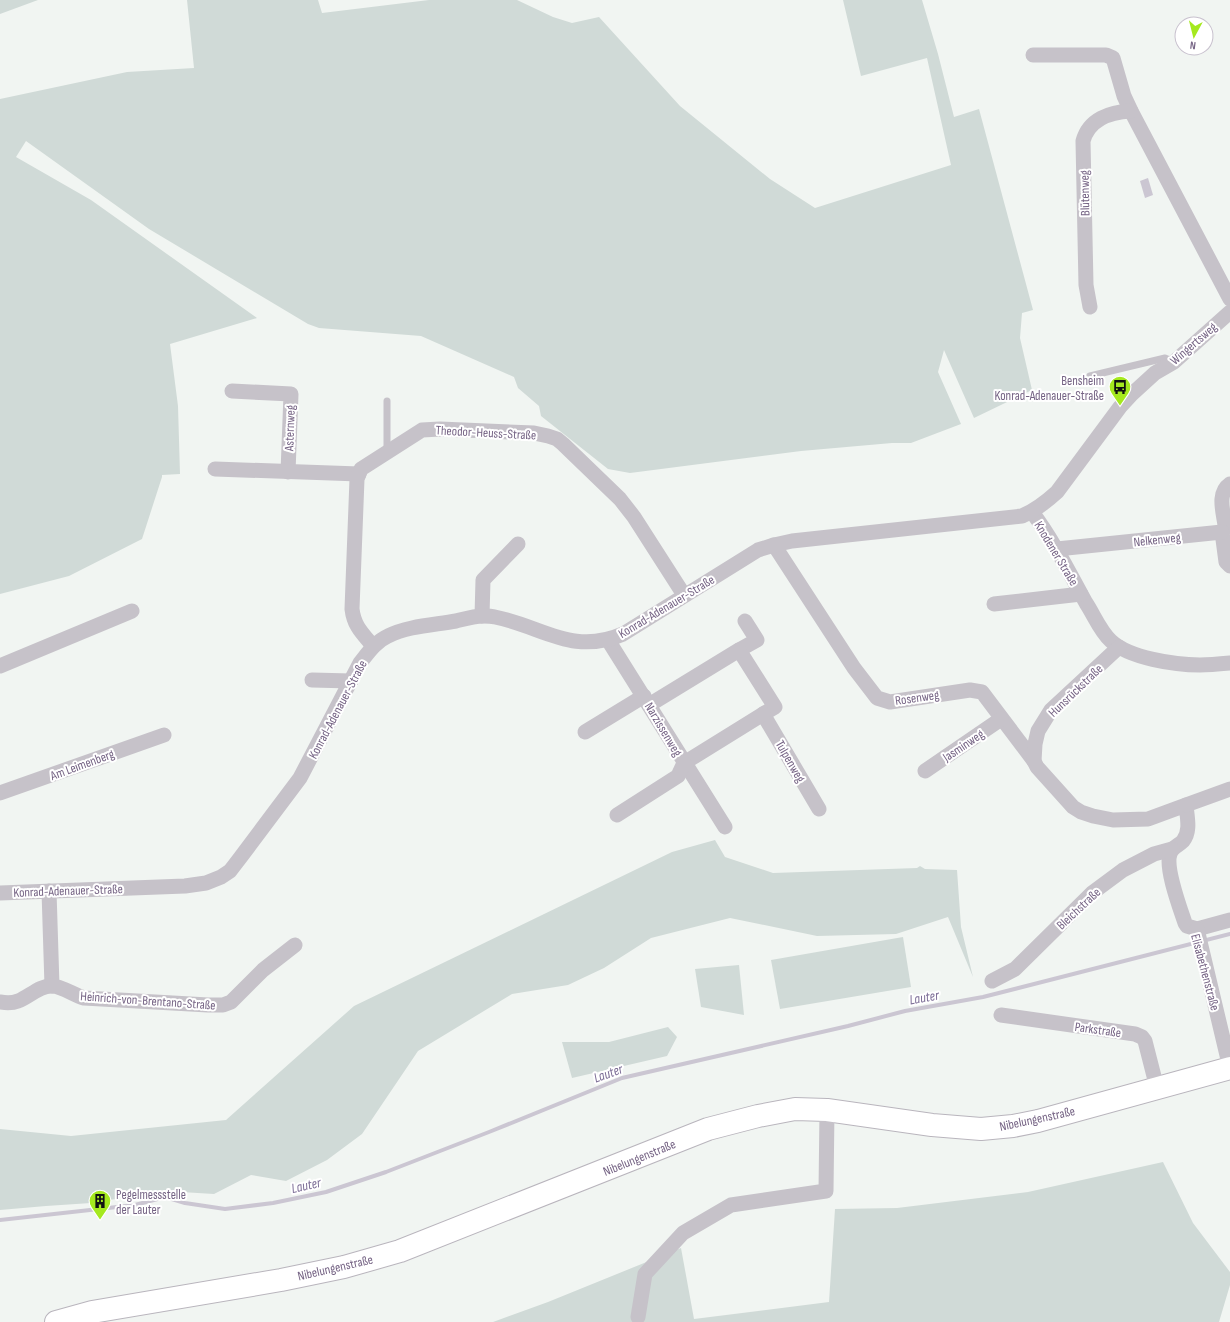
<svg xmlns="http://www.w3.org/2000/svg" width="1230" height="1322" font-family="'Sofia Sans Condensed',sans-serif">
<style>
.green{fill:#d0dad7}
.water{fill:#cbc6d2}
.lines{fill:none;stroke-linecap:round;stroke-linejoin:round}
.stream{stroke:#cbc6d2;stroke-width:4}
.primary-casing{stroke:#b9b5bd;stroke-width:24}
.service{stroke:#c6c2c9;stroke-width:7}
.minor{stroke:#c6c2c9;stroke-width:15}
.primary{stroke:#fff;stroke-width:22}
.labels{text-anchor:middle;stroke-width:4;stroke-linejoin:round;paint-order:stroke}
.street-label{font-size:13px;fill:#756384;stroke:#fff}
.poi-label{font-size:13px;fill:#756384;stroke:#fff;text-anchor:end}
.water-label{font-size:14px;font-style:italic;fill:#7c6d96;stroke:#fff}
</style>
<rect width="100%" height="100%" fill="#f1f5f2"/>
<g class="green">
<polygon points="0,0 38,0 0,14"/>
<polygon points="187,0 318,0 322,13 429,0 517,0 553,17 572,23 599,17 680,106 770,179 815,208 951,165 927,58 861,76 843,0 922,0 938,54 954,117 979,109 1033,310 1022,313 1020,338 1032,390 974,418 944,350 938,372 961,424 911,443 892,443 801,451 630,473 608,469 541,416 539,406 518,388 514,377 421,336 319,328 308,324 149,229 26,141 16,157 91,200 257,318 170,344 178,406 180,474 162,475 162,477 142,539 69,576 0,594 0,99 127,72 194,68"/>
<polygon points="715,840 725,857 773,873 917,868 920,866 925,869 957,870 961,927 973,977 948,917 896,934 817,936 730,918 651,938 604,968 568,985 512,994 418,1051 362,1134 327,1160 286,1181 251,1175 214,1194 165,1191 91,1203 46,1206 0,1210 0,1129 71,1136 226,1120 354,1006 672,852"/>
<polygon points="903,937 911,987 780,1009 771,960"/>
<polygon points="739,965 744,1015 701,1007 695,969"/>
<polygon points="668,1027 677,1037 667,1056 572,1078 562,1042 609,1042"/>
<polygon points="1163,1162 1193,1223 1230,1272 1230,1285 1219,1322 493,1322 548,1302 681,1248 694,1319 829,1302 835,1209 897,1208 1028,1192"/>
</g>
<polygon class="water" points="1148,178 1153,195 1145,198 1140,181"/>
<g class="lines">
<polyline class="stream" points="0,1220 135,1205 165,1197 185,1203 225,1209 273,1203 326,1192 386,1172 489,1132 622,1078 848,1026 905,1011 983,997 1230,934"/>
<g class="primary-casing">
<polyline id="primary" points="56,1322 92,1312 281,1280 344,1267 400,1251 708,1129 758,1116 795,1109 827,1110 932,1125 981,1129 1013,1126 1038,1121 1230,1068"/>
</g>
<g class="service">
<polyline points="1090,376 1165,358 1174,362"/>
<polyline points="387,452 387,401"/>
</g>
<g class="minor">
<polyline points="1033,55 1106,55 1113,58 1124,96 1131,111 1230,299"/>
<path d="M1090 307 1086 285 1083 141C1089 119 1110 112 1131 111"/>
<polyline points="232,391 291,394 288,472"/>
<polyline points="215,469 359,474"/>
<path d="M1032 512C1053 540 1069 572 1086 603 1094 615 1100 631 1111 641 1129 658 1175 665 1200 665 1210 665 1220 664 1230 663"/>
<path d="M1222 532 1224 529 1225 525C1223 511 1217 493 1230 484"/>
<polyline points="1222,532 1226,562 1230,566"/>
<polyline points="774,545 854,668 877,698 890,702 970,690 982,692 1034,761"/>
<polyline points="1057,549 1222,532"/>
<polyline points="994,604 1081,594"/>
<polyline points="482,616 483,580 518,544"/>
<polyline points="745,621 757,640 739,650 775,707 763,714 819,809"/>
<polyline points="608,640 725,827"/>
<path d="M373 646C362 633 354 626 352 609L357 479 361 469 422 430 440 429 534 433 548 436 557 439 563 444 620 499 634 517 684 595"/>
<path d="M1119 647 1051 710 1038 731 1035 744 1034 761 1037 767 1073 807 1081 812 1093 816 1113 820 1148 819 1186 805C1187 817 1191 831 1183 841 1178 846 1172 847 1170 854 1165 868 1180 908 1185 923L1187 926 1197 929 1230 920"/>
<polyline points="0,666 132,611"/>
<polyline points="312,680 351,681"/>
<polyline points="649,705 739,650"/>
<polyline points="585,732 644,696"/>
<polyline points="684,763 763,714"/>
<polyline points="925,771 1001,719"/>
<polyline points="0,793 164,735"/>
<polyline points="1186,805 1230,789"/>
<polyline points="617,815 678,776 684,763"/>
<polyline points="49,891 52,986"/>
<path d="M0 893 185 886 206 883 221 877 230 871 240 858 300 778 360 663C368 653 375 642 388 636 408 626 434 625 456 621 464 619 474 616 483 616 486 616 491 616 495 617 542 626 572 656 623 634L758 550 774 545 792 541 1022 516C1036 510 1046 502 1057 492L1120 407 1132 394 1155 373 1174 362 1230 312"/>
<polyline points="1197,929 1230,1068"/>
<polyline points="992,981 1015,969 1092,893 1123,870 1154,854 1172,849"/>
<path d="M0 1002C6 1003 13 1003 18 1001 29 997 40 985 52 986 61 986 74 995 84 998L208 1005H223L231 1002 263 970 295 945"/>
<polyline points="1001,1015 1135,1034 1142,1037 1145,1041 1157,1088"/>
<polyline points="638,1317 645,1274 683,1233 731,1205 826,1191 827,1110"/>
</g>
<use href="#primary" class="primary"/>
</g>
<defs>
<g id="bus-pin" transform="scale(1.15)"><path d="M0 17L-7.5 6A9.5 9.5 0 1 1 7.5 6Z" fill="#a5e91e" stroke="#fff"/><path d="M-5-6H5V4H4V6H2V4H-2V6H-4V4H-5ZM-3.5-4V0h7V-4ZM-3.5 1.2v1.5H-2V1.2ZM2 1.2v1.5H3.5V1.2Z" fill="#111"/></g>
<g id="building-pin" transform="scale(1.15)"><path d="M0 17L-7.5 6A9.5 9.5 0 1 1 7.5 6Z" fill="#a5e91e" stroke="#fff"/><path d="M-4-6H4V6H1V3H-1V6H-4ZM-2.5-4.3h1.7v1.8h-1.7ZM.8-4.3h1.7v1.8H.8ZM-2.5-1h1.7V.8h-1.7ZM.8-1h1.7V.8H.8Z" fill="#111"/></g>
</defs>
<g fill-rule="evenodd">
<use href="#bus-pin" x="1120" y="387"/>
<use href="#building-pin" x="100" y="1201"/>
</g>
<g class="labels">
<g class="street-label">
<text transform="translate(1084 193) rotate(-91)" y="5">Blütenweg</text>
<text transform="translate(1193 343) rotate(-41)" y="5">Wingertsweg</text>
<text transform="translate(289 428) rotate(-88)" y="5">Asternweg</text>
<text transform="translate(486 432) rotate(3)" y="5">Theodor-Heuss-Straße</text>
<text transform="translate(1157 539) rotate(-6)" y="5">Nelkenweg</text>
<text transform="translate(1057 553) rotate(59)" y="5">Knodener Straße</text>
<text transform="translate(666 606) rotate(-31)" y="5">Konrad-Adenauer-Straße</text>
<text transform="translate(1075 690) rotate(-44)" y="5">Hunsrückstraße</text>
<text transform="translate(917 697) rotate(-8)" y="5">Rosenweg</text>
<text transform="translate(337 709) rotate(-62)" y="5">Konrad-Adenauer-Straße</text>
<text transform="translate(664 729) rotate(59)" y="5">Narzissenweg</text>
<text transform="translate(963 745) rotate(-34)" y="5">Jasminweg</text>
<text transform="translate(791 761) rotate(60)" y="5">Tulpenweg</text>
<text transform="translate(82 764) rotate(-20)" y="5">Am Leimenberg</text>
<text transform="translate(68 890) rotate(-2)" y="5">Konrad-Adenauer-Straße</text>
<text transform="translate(1078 908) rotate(-43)" y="5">Bleichstraße</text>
<text transform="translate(1206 972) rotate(75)" y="5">Elisabethenstraße</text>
<text transform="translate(148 1000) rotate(4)" y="5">Heinrich-von-Brentano-Straße</text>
<text transform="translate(1098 1029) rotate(8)" y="5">Parkstraße</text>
<text transform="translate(1037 1118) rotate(-12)" y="5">Nibelungenstraße</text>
<text transform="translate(639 1157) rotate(-22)" y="5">Nibelungenstraße</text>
<text transform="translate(335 1267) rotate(-13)" y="5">Nibelungenstraße</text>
</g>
<g class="poi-label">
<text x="1104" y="385">Bensheim<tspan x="1104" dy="15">Konrad-Adenauer-Straße</tspan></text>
<text x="116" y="1199" text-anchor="start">Pegelmessstelle<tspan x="116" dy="15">der Lauter</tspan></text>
</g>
<g class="water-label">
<text transform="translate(924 997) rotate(-10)" y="5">Lauter</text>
<text transform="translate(608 1073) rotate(-20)" y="5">Lauter</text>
<text transform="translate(306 1185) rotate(-13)" y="5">Lauter</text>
</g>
</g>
<g transform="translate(1194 36) rotate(187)"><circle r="19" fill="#ffffff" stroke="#c8c1ce"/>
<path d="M0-3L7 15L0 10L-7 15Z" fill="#a5e91e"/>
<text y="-6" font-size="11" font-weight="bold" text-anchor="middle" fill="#756384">N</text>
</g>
</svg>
